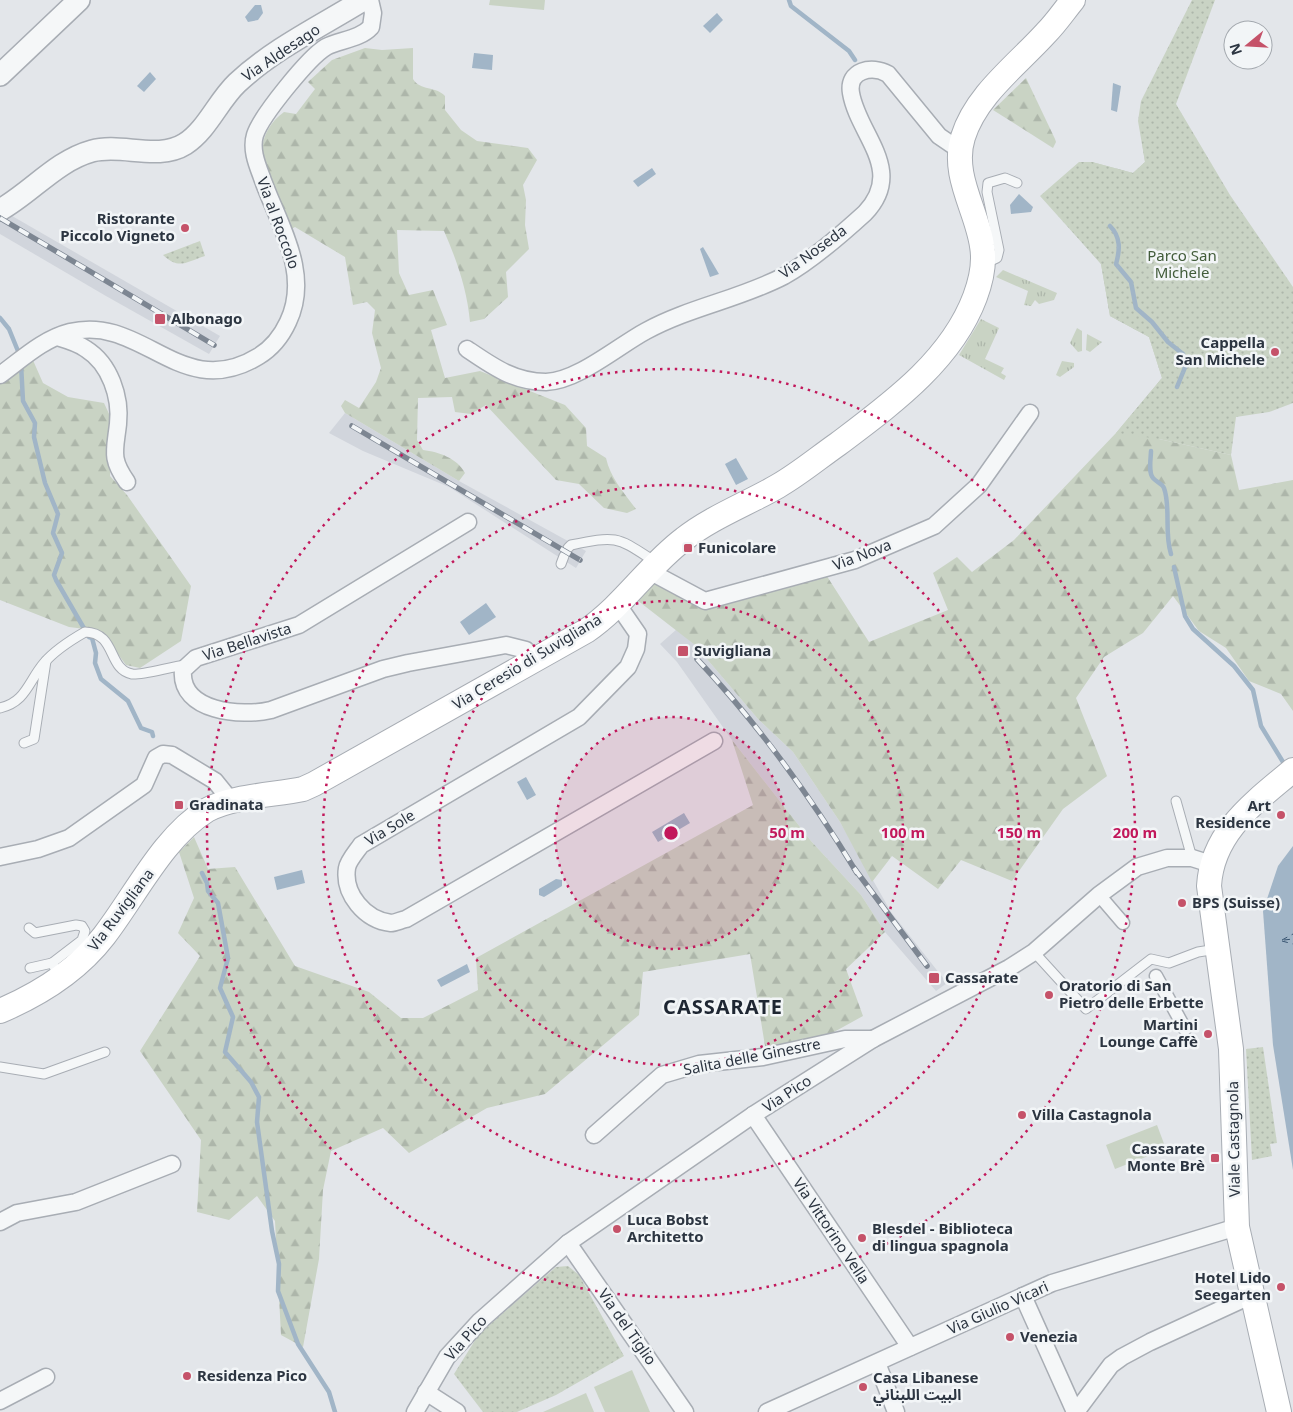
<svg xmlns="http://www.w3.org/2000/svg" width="1293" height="1412" font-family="'Noto Sans','Noto Sans Arabic',sans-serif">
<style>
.built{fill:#d1d5dc}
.grass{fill:url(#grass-tufts)}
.forest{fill:url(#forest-firs)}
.park{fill:url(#park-dots)}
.pitch{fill:#c9d3c4}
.water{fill:#a1b5c7}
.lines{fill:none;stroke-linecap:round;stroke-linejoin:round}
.stream{stroke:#a1b5c7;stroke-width:4.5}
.ferry{stroke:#395572;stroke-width:1;stroke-dasharray:6 5;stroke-linecap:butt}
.service-casing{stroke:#a8adb4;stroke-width:11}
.pedestrian-casing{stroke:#a8adb4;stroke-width:15}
.minor-casing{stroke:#a8adb4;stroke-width:19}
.tertiary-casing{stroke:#a8adb4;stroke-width:24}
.secondary-casing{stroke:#a8adb4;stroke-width:26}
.service{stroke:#f5f7f8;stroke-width:9}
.pedestrian{stroke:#f5f7f8;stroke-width:12}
.minor{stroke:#f5f7f8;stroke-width:16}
.tertiary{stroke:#f5f7f8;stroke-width:21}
.secondary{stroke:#fff;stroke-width:24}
.rail-casing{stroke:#7d8692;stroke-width:5.5}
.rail{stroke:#f2f5f7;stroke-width:4;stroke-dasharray:11;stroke-linecap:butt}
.ring{fill:none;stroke:#c2185b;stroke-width:2.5;stroke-dasharray:2.5 5}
.poi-dot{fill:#c55269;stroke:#f2f5f7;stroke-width:2}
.labels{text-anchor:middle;stroke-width:5;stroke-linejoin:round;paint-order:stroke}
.street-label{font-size:15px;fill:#2c3541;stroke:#f2f5f7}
.poi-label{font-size:15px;font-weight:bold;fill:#2c3541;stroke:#f2f5f7;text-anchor:start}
.park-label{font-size:15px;fill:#425c3a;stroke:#f2f5f7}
.district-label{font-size:20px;font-weight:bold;letter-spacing:1px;fill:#1e2632;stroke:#f2f5f7}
.centre{fill:#c2185b;stroke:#f2f5f7;stroke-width:2.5}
.ring-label{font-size:15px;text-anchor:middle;font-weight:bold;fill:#c2185b;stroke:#f2f5f7;stroke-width:5;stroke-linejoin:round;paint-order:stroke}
</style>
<defs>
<pattern id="grass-tufts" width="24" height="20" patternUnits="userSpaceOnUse" patternTransform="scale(1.25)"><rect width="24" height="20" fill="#c9d3c4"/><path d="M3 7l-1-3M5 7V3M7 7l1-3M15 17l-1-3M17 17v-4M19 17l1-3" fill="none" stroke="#adb6aa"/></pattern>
<pattern id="forest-firs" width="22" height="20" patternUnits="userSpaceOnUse" patternTransform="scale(1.25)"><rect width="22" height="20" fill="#c9d3c4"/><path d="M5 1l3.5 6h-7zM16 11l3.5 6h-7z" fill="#adb6aa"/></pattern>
<pattern id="park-dots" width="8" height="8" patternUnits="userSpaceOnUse" patternTransform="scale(1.25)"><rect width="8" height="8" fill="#c9d3c4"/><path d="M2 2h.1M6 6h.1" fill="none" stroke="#adb6aa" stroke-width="1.8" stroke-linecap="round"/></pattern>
</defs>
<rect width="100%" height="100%" fill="#e3e6ea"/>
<g class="built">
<polygon points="0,209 220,336 209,354 106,296 0,234"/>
<polygon points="345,413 459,481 586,551 576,568 449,487 363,451 329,433"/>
<polygon points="677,629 695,645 758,719 793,752 840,822 891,912 947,983 936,991 885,932 861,895 811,841 732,740 677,662 660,644"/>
</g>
<g class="grass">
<polygon points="1003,270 1057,293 1054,300 1039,304 1035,300 1031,306 1024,305 1028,291 996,277"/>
<polygon points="981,319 999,328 985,359 1004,368 1001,373 1006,376 1004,380 959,355"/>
<polygon points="1077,328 1082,331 1082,351 1078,352 1070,343"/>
<polygon points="1087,334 1102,342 1090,352 1086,350"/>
<polygon points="1062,361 1074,363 1074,367 1060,377 1056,375"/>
</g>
<g class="forest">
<path d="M365 48 382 50 413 48V79C420 91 436 86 445 96V110L461 130 477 141 528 148 537 160 523 185 526 200 525 225 529 249 506 272 508 297 484 319 470 322C467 289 457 261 444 231L397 230 399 273 409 295 433 290 447 325 431 330 445 378 480 371 565 405 586 428 587 446 606 458C610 477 624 493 636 509L627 513 604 508 579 484 556 480 486 405 471 414 455 412 452 397 418 398 417 440 423 450C439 452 457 458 465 473L459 481 345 413 341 406 345 400 359 408 376 382 381 368 372 333 375 310 367 302 353 305 345 257 295 227 289 230C283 214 262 166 262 152 262 136 271 121 284 112L296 114 315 89 308 82 332 60Z"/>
<polygon points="1026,78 1055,139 1056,142 1053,148 993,110"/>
<polygon points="1142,143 1172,155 1159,439 1231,455 1239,490 1293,480 1293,711 1281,694 1249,681 1226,648 1199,631 1173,596 1143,633 1104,657 1076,698 1107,776 1063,809 1012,881 961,860 938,889 892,856 872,882 840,822 793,752 758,719 695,645 637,600 657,581 705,601 823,570 869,642 948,610 933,573 957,557 972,572 1014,540 1116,433 1162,378 1149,337 1110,316 1101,264 1084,244 1079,162 1092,162 1133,173 1145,162"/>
<polygon points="32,358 43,383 68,397 104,403 110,416 110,476 127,495 191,586 181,641 140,668 126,665 101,631 69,627 0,600 0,382"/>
<polygon points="732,740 811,841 861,895 885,932 846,969 863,1016 814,1043 766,1052 750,954 643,972 639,1015 545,1094 487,1108 409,1153 383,1128 331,1151 323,1190 319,1259 303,1347 281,1335 275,1221 257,1196 229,1220 197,1212 201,1140 140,1051 200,956 178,933 194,898 179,852 194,837 208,869 235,867 295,966 369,992 401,1018 423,1018 478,990 476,958 753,805"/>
</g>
<g class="park">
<polygon points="1192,0 1215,0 1176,104 1230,195 1293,287 1293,403 1269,412 1236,417 1231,455 1159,439 1116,433 1162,378 1149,337 1110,316 1101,264 1040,196 1079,162 1092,162 1133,173 1145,162 1138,121 1141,101"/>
<path d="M200 241 205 256C186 262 179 270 163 255Z"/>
<polygon points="1263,1047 1277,1143 1270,1144 1272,1156 1252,1160 1246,1049"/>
<polygon points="568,1266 579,1275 624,1356 556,1395 517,1412 483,1412 454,1374 479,1334 556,1267"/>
</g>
<g class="pitch">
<polygon points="490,0 545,0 544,10 489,5"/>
<polygon points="1157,1125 1166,1149 1115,1169 1106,1145"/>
<polygon points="632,1370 650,1412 605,1412 594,1387"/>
<polygon points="586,1393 594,1412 543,1412"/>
</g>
<g class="water">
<polygon points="255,5 261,5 263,13 258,20 248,22 245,17"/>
<polygon points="717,13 723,20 710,33 703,26"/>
<polygon points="474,53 493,55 492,70 472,68"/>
<polygon points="150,72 156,79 144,92 137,86"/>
<polygon points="1113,83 1121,86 1117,112 1111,110"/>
<polygon points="652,168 656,174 638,187 633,181"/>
<polygon points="1019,194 1033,207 1031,212 1011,214 1010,205"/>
<polygon points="703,247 719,274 710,277 700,249"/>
<polygon points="736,458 748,479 736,485 725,464"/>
<polygon points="486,603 496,617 469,635 460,622"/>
<polygon points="526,777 536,795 527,800 517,782"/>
<polygon points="684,813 690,823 658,842 652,832"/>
<polygon points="1293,846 1293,1170 1273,1045 1263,911 1278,866"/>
<polygon points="302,870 305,883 277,890 274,877"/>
<polygon points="556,879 562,880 562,886 544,897 539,895 539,889"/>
<polygon points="467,964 470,972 441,987 437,980"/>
</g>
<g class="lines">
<g class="stream">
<polyline points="789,0 791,6 849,51 855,60"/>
<path d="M1110 226C1121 237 1120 250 1116 264L1131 282 1136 308 1152 322 1168 342 1183 354 1186 365 1177 387"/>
<polyline points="0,318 9,329 20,356"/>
<polyline points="21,364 23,401 35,423 34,437 45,483 58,514 53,533 62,553 54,575 56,580 89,637 92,638 96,653 95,663 101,679 128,701 141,728 152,732 153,736"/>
<path d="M1151 451C1151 458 1148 472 1153 478 1156 482 1162 483 1164 488 1171 507 1164 533 1171 554"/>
<polyline points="1174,567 1185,616 1193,629 1234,666 1253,690 1261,726 1283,762"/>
<polyline points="202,873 207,883 208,891 218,903 228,958 220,988 233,1017 225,1052 251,1082 259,1097 257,1122 272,1231 279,1264 278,1291 298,1344 329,1392 335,1412"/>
</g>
<g class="ferry">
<polyline points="1282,940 1293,934"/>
<polyline points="1284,940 1293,939"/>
<polyline points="1282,941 1293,944"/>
</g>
<g class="service-casing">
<g id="service">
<polyline points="984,264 997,258 999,250 987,192 988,183 1005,178 1017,183"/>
<path d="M568 548 571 545C619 535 617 537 657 563"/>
<polyline points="561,564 564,556"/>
<path d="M0 708C26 702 28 682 44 663 55 650 71 640 85 632 117 633 107 669 132 674 138 676 174 666 186 665"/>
<polyline points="24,743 34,739 46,661"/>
<polyline points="1176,801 1192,858"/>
<polyline points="29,928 35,933 76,925 82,926 85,931 82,940 52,963 60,977"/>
<polyline points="1034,952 1086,1009 1151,959 1169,963 1198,952 1217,949"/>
<polyline points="30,968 52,963"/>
<polyline points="0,1067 44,1074 105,1052"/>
</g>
</g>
<g class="pedestrian-casing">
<g id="pedestrian">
<polyline points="1099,895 1123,923"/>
<polyline points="1156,976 1185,1029"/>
</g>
</g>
<g class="minor-casing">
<g id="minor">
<path d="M57 337C67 340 78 343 86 349 110 364 121 397 118 424 115 451 110 458 127 482"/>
<path d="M467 349C492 366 514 382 546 382 578 381 618 346 646 331 690 307 740 299 784 276 811 261 842 234 865 213 906 170 858 135 851 93 847 70 872 65 888 74L939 136 961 151"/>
<path d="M0 375C22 359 43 339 70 332 143 314 181 404 259 356 272 348 282 335 288 322 312 272 277 222 261 175 256 162 251 148 255 135 261 116 309 57 326 47 340 40 360 39 371 27L373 13 370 0"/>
<path d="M468 522 299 625 196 658 183 670C179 712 242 717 271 710L383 669 408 663 506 645 526 650 535 660"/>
<polyline points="649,571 705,601 855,560 934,526 979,485 1030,413"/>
<path d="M618 605 638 634 636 649 628 667 579 717 361 845C357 851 348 861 347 868 343 894 365 920 391 923 395 923 401 920 406 919L714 741"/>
<polyline points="0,857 38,849 69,838 144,785 156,758 163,754 172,755 215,781 232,802"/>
<polyline points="753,1115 910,1347"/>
<polyline points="594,1135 662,1075 699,1064 763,1057 845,1039 873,1039"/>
<polyline points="0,1222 17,1213 76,1202 172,1164"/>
<polyline points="568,1243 685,1412"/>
<polyline points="1023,1296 1075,1412"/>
<polyline points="877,1363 896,1412"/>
<polyline points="426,1392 457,1412"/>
<polyline points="0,1401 46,1377"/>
<polyline points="415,1412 447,1357 480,1321 568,1243 753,1115 873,1039 1009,968 1034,952 1099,895 1137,867 1167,858 1192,858 1211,864"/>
<polyline points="767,1412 1052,1283 1237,1227"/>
<polyline points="1076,1412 1111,1365 1122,1357 1150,1342 1252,1295"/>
</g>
</g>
<g class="tertiary-casing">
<g id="tertiary">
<polyline points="0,75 79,0"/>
<path d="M0 210C32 192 56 161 92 151 121 143 158 161 185 144 207 130 218 101 237 83 273 49 321 26 363 0"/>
</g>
</g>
<g class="secondary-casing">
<g id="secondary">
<path d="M0 1011C40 994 77 971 104 936 135 896 163 837 207 810 232 796 275 795 303 789L314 784 586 631C624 605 648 566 684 539 712 517 747 504 778 486 799 474 818 458 838 444 891 404 951 361 975 297 981 281 985 263 982 246 977 210 951 175 963 137 976 95 1017 65 1046 33 1056 23 1064 11 1073 0"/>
<path d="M1279 1412 1237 1227 1231 1049 1209 886C1212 832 1255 802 1293 770"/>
</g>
</g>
<use href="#service" class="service"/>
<use href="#pedestrian" class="pedestrian"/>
<use href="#minor" class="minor"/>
<use href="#tertiary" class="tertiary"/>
<use href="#secondary" class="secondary"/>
<g class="rail-casing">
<g id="rail">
<polyline points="0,218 214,345"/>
<polyline points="352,426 580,560"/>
<path d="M697 659C758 724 811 797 857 873"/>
<polyline points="854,868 927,966"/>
</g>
</g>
<use href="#rail" class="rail"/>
</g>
<circle cx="671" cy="833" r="116" fill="#c2185b" fill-opacity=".12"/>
<g class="ring">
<circle cx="671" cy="833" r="116"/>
<circle cx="671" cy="833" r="232"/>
<circle cx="671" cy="833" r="348"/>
<circle cx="671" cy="833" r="464"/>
</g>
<g class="poi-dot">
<circle cx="185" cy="228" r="5"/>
<rect x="154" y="313" width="12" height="12" rx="2.5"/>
<circle cx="1275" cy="352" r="5"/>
<rect x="683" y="543" width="10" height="10" rx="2.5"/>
<rect x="677" y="645" width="12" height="12" rx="2.5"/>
<rect x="174" y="800" width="10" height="10" rx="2.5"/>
<circle cx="1281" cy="815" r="5"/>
<circle cx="1182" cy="903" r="5"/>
<rect x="928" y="972" width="12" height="12" rx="2.5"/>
<circle cx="1049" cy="995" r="5"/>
<circle cx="1208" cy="1034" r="5"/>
<circle cx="1022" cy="1115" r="5"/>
<rect x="1210" y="1153" width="10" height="10" rx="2.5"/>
<circle cx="617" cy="1229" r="5"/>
<circle cx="862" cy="1238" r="5"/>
<circle cx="1281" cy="1287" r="5"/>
<circle cx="1010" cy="1337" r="5"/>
<circle cx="187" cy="1376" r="5"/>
<circle cx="863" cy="1387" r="5"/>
</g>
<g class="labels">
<g class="street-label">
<text transform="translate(281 53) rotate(-34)" y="5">Via Aldesago</text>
<text transform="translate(278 223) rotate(70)" y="5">Via al Roccolo</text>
<text transform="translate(813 252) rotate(-36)" y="5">Via Noseda</text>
<text transform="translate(862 555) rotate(-21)" y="5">Via Nova</text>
<text transform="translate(247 642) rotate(-18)" y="5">Via Bellavista</text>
<text transform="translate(527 662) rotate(-31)" y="5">Via Ceresio di Suvigliana</text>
<text transform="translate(390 828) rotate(-31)" y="5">Via Sole</text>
<text transform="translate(121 910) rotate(-53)" y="5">Via Ruvigliana</text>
<text transform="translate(752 1057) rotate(-11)" y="5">Salita delle Ginestre</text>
<text transform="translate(787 1094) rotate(-33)" y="5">Via Pico</text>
<text transform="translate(1234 1139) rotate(-91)" y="5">Viale Castagnola</text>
<text transform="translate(831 1231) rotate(56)" y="5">Via Vittorino Vella</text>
<text transform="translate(998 1308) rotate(-24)" y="5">Via Giulio Vicari</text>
<text transform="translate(627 1327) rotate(55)" y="5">Via del Tiglio</text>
<text transform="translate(466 1338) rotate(-48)" y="5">Via Pico</text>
</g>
<g class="poi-label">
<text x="175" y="224" text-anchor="end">Ristorante<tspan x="175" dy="17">Piccolo Vigneto</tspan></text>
<text x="171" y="324">Albonago</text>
<text x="1265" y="348" text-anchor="end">Cappella<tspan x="1265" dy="17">San Michele</tspan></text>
<text x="698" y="553">Funicolare</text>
<text x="694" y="656">Suvigliana</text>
<text x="189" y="810">Gradinata</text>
<text x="1271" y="811" text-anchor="end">Art<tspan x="1271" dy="17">Residence</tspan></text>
<text x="1192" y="908">BPS (Suisse)</text>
<text x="945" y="983">Cassarate</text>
<text x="1059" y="991">Oratorio di San<tspan x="1059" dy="17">Pietro delle Erbette</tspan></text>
<text x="1198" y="1030" text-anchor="end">Martini<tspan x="1198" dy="17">Lounge Caffè</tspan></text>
<text x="1032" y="1120">Villa Castagnola</text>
<text x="1205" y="1154" text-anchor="end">Cassarate<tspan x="1205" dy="17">Monte Brè</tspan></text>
<text x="627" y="1225">Luca Bobst<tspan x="627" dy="17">Architetto</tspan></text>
<text x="872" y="1234">Blesdel - Biblioteca<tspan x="872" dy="17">di lingua spagnola</tspan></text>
<text x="1271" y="1283" text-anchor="end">Hotel Lido<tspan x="1271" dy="17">Seegarten</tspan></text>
<text x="1020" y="1342">Venezia</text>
<text x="197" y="1381">Residenza Pico</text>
<text x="873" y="1383">Casa Libanese<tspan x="873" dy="17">البيت اللبناني</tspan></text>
</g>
<g class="park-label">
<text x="1182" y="261">Parco San<tspan x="1182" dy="17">Michele</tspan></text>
</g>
<g class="district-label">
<text x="723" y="1014">CASSARATE</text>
</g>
</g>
<circle cx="671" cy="833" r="8" class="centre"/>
<g class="ring-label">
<text x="787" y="838">50 m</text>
<text x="903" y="838">100 m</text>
<text x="1019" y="838">150 m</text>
<text x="1135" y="838">200 m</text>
</g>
<g transform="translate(1248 45) rotate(252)"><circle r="24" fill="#f2f5f7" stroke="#a3a8ae"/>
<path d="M0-4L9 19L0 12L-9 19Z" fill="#c55269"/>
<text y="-8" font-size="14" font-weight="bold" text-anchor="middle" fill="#2c3541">N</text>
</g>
</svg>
